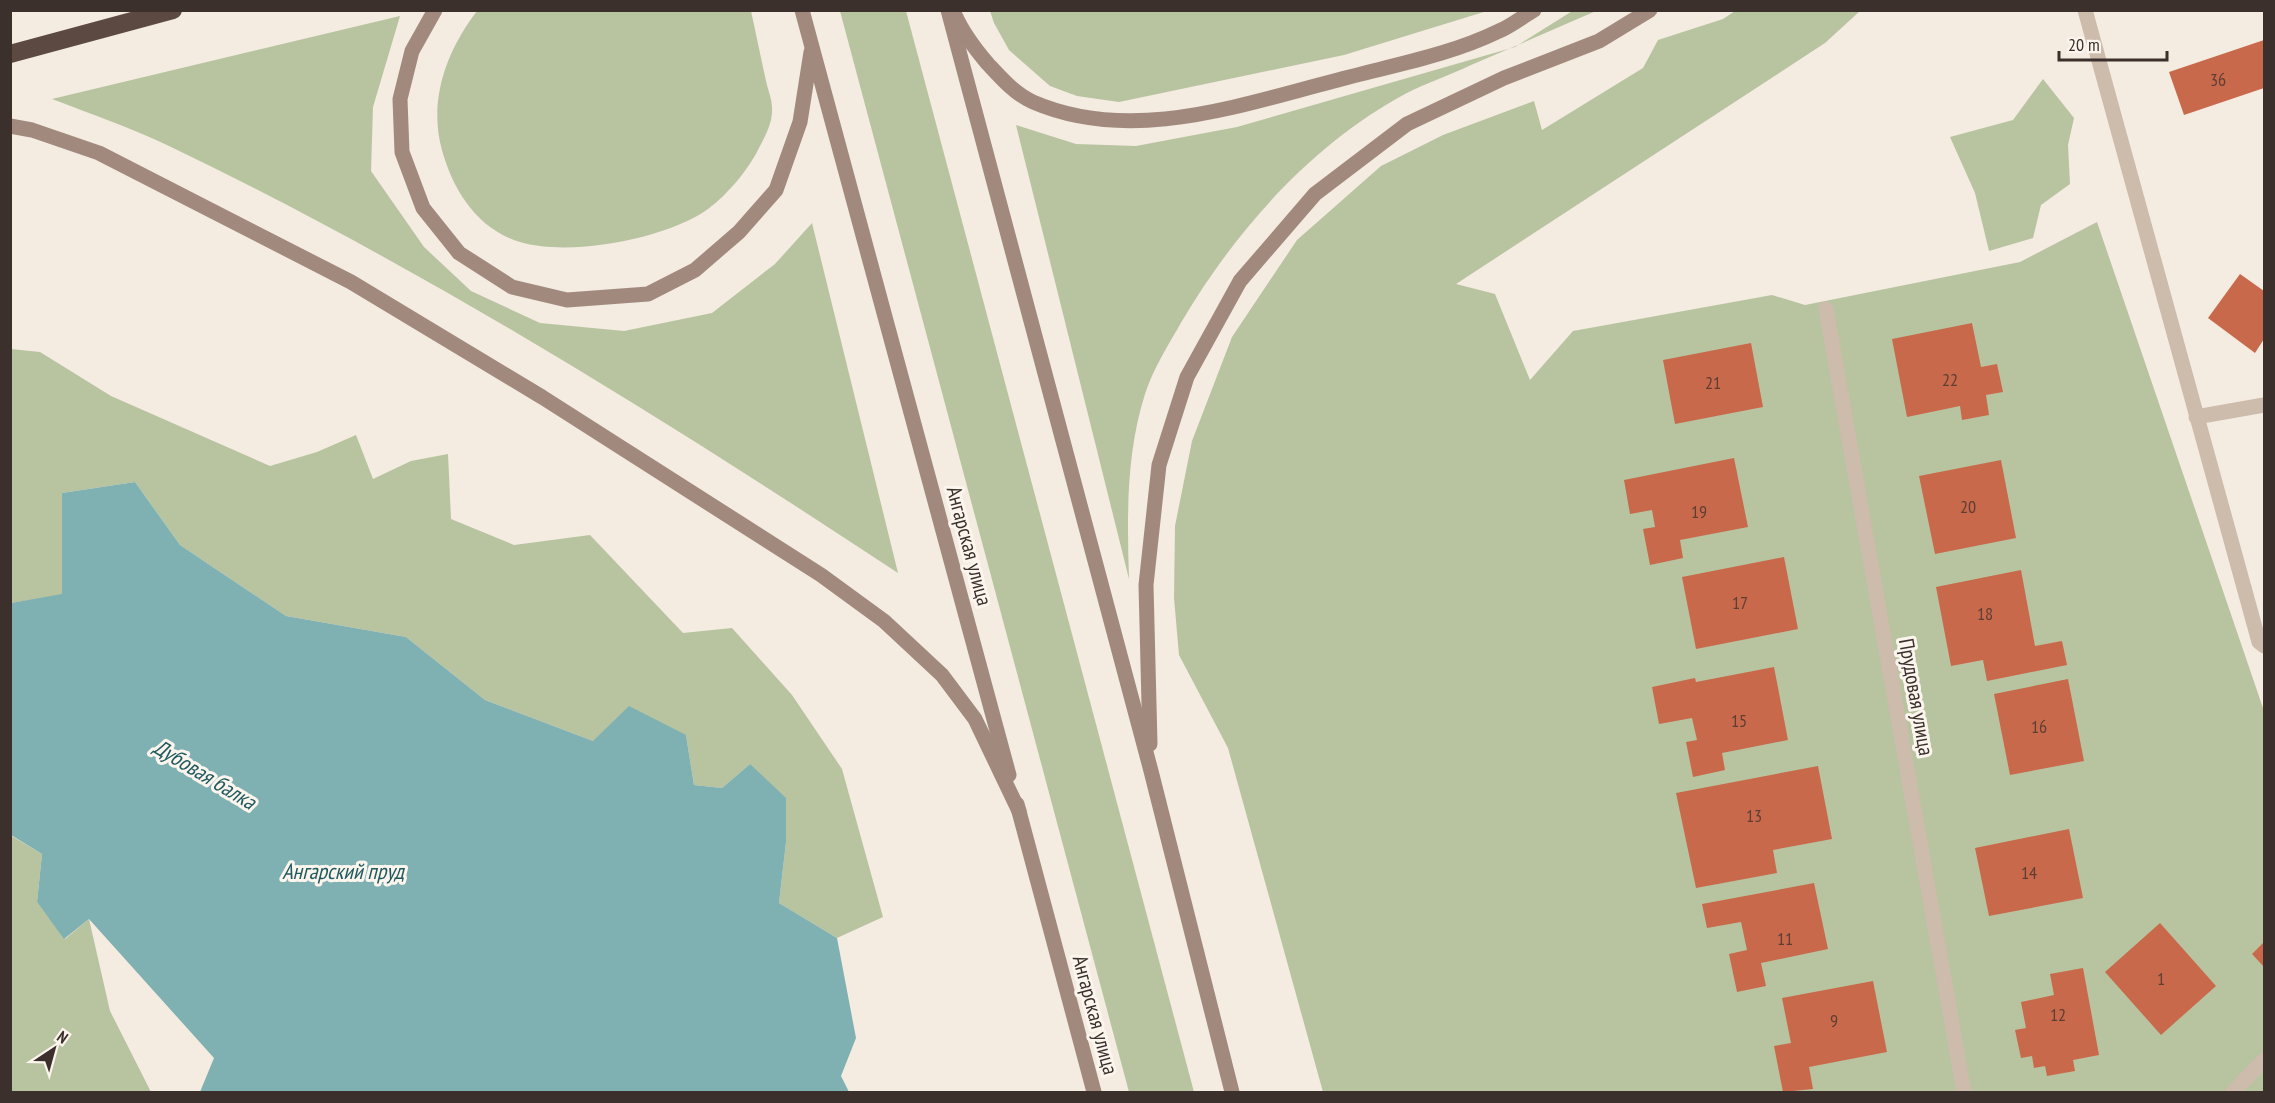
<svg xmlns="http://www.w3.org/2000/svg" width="2275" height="1103" font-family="'PT Sans Narrow',sans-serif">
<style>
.green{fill:#b8c4a0}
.water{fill:#7fb0b2}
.building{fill:#c8694b}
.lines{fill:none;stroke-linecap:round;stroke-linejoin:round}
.street{stroke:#cdbbac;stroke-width:15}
.secondary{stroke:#a18a7d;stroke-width:15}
.highway{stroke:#5c4a42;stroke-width:18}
.labels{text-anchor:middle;stroke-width:6;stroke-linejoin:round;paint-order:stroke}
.number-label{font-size:18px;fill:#5e3e33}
.street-label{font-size:21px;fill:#3b302b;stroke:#fbf5ee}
.water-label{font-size:22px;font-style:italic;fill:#1f5a5e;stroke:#fbf5ee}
</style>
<rect width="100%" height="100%" fill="#f4ebe1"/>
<g class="green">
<path d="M1574 10 1596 11C1555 29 1513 47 1471 65 1450 75 1426 83 1405 94 1311 145 1236 230 1182 321 1169 344 1153 369 1145 394 1126 454 1127 517 1129 579L1016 125 1076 144 1136 146 1237 127 1515 47Z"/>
<path d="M751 11C756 34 761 58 766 81 768 90 772 99 772 108 773 121 766 135 760 146 749 169 729 193 708 209 666 239 570 257 520 242 477 229 453 190 442 150 428 100 447 50 477 11Z"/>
<polygon points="840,11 906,11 1194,1092 1129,1092"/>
<polygon points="990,11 990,10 1487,11 1344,55 1119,102 1077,96 1050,86 1009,50 994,23"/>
<polygon points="1735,11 1860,11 1825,43 1456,284 1495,294 1530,380 1573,331 1772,295 1805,305 2020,262 2097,222 2264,711 2264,1092 1323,1092 1228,748 1179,655 1174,598 1175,526 1192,441 1232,337 1297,240 1381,166 1443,135 1534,101 1542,130 1643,68 1658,40 1723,19"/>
<path d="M400 16 373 107 371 171 424 247 471 291 540 323 624 331 712 313 775 264 812 223 898 573C663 418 423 268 169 146 132 128 91 114 52 99Z"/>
<polygon points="2043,79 2074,118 2068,145 2070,184 2041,205 2033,238 1989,251 1975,193 1950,137 2013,120"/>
<polygon points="11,349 40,352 111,396 270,466 317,452 356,435 373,479 411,461 448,454 451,519 514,545 590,535 683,633 732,628 792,695 842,769 883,917 837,938 779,903 786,842 750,764 722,788 694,785 686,735 593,741 485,700 406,637 286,616 180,545 135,482 62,493 62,595 11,603"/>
<polygon points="10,835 42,854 37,902 65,939 89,919 110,1011 151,1092 11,1092"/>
</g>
<polygon class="water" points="135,482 180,545 286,616 406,637 485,700 593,741 629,706 686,735 694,785 722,788 750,764 786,798 786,842 779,903 837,938 856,1038 841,1076 849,1092 200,1092 214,1058 89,919 64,939 37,902 42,854 11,835 11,603 62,594 62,493"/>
<g class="building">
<polygon points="2264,40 2264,88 2184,115 2169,72"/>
<polygon points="2240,274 2264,291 2264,339 2255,353 2208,318"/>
<polygon points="1972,323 1981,367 1997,364 2003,392 1986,395 1989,415 1962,420 1960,406 1907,417 1892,339"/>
<polygon points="1751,343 1763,407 1675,424 1663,360"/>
<polygon points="1734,458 1748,527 1680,540 1683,558 1650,565 1643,529 1655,527 1652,510 1630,514 1624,480"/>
<polygon points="2001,460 2016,538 1935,554 1919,476"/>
<polygon points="1784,557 1798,629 1696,649 1682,577"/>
<polygon points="2021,570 2035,646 2062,641 2067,665 1987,681 1983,660 1951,666 1936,587"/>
<polygon points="1774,667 1788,740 1722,753 1725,770 1693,777 1686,742 1697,740 1692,718 1659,724 1652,687 1695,678 1696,682"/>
<polygon points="2068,679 2084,761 2010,775 1994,694"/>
<polygon points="1818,766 1832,839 1773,850 1777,873 1696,888 1676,793"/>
<polygon points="2069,829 2083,898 1989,916 1975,848"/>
<polygon points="1814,883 1828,949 1761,963 1766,986 1737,992 1729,954 1747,950 1741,922 1707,928 1702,904"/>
<polygon points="2160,923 2216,986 2161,1035 2105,972"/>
<polygon points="2264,942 2264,967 2252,954"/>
<polygon points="2083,968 2099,1055 2073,1060 2075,1071 2047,1076 2045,1066 2034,1068 2032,1056 2021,1058 2015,1030 2026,1028 2021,1002 2054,995 2050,974"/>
<polygon points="1873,981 1887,1052 1809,1067 1813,1089 1783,1092 1774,1046 1791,1043 1782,998"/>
</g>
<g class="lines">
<g class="street">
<polyline points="2085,10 2259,642 2264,646"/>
<polyline points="1826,309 1964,1092"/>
<polyline points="2196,417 2264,405"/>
<polyline points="2233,1092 2264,1060"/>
</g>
<g class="secondary">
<polyline points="435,10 412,51 400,99 402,152 423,208 459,253 512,287 567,300 648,294 695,270 739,232 776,190 800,122 811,52"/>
<polyline points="802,10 1009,775"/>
<polyline points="948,10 1151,771 1232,1092"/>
<path d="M955 15C963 33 976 50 988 64 1001 78 1015 94 1033 102 1130 144 1237 106 1334 81 1388 66 1448 56 1499 31 1511 26 1522 17 1534 10"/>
<polyline points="10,126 32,130 99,153 351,282 542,397 821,575 884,621 942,675 975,719 1019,811"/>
<polyline points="1150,744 1146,585 1159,465 1187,377 1240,281 1315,194 1407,124 1504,78 1599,41 1650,10"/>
<polyline points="1017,804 1094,1092"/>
</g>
<polyline class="highway" points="10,54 173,10"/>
</g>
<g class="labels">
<g class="number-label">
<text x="2218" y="86">36</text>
<text x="1950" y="386">22</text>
<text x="1713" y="389">21</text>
<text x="1968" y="513">20</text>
<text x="1699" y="518">19</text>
<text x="1740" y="609">17</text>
<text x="1985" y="620">18</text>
<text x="1739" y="727">15</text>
<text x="2039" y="733">16</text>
<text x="1754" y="822">13</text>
<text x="2029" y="879">14</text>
<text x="1785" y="945">11</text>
<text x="2161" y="985">1</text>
<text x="2058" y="1021">12</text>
<text x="1834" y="1027">9</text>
</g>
<g class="street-label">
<text transform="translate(969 546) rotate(75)" y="7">Ангарская улица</text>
<text transform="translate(1916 697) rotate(80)" y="7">Прудовая улица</text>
<text transform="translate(1095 1015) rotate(75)" y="7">Ангарская улица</text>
</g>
<g class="water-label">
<text transform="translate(205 774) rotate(31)" y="8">Дубовая балка</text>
<text x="343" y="879">Ангарский пруд</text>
</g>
</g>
<rect width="2275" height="1103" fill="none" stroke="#3b302b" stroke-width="24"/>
<g transform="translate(54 1049) rotate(36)" stroke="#fbf5ee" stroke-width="4.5" paint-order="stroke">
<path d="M0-4.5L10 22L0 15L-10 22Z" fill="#3b302b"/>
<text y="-9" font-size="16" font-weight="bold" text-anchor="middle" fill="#3b302b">N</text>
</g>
<path d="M2059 51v9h108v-9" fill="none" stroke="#3b302b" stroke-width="3"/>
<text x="2068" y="51" font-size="18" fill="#3b302b" stroke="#fbf5ee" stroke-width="4.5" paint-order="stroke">20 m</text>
</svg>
